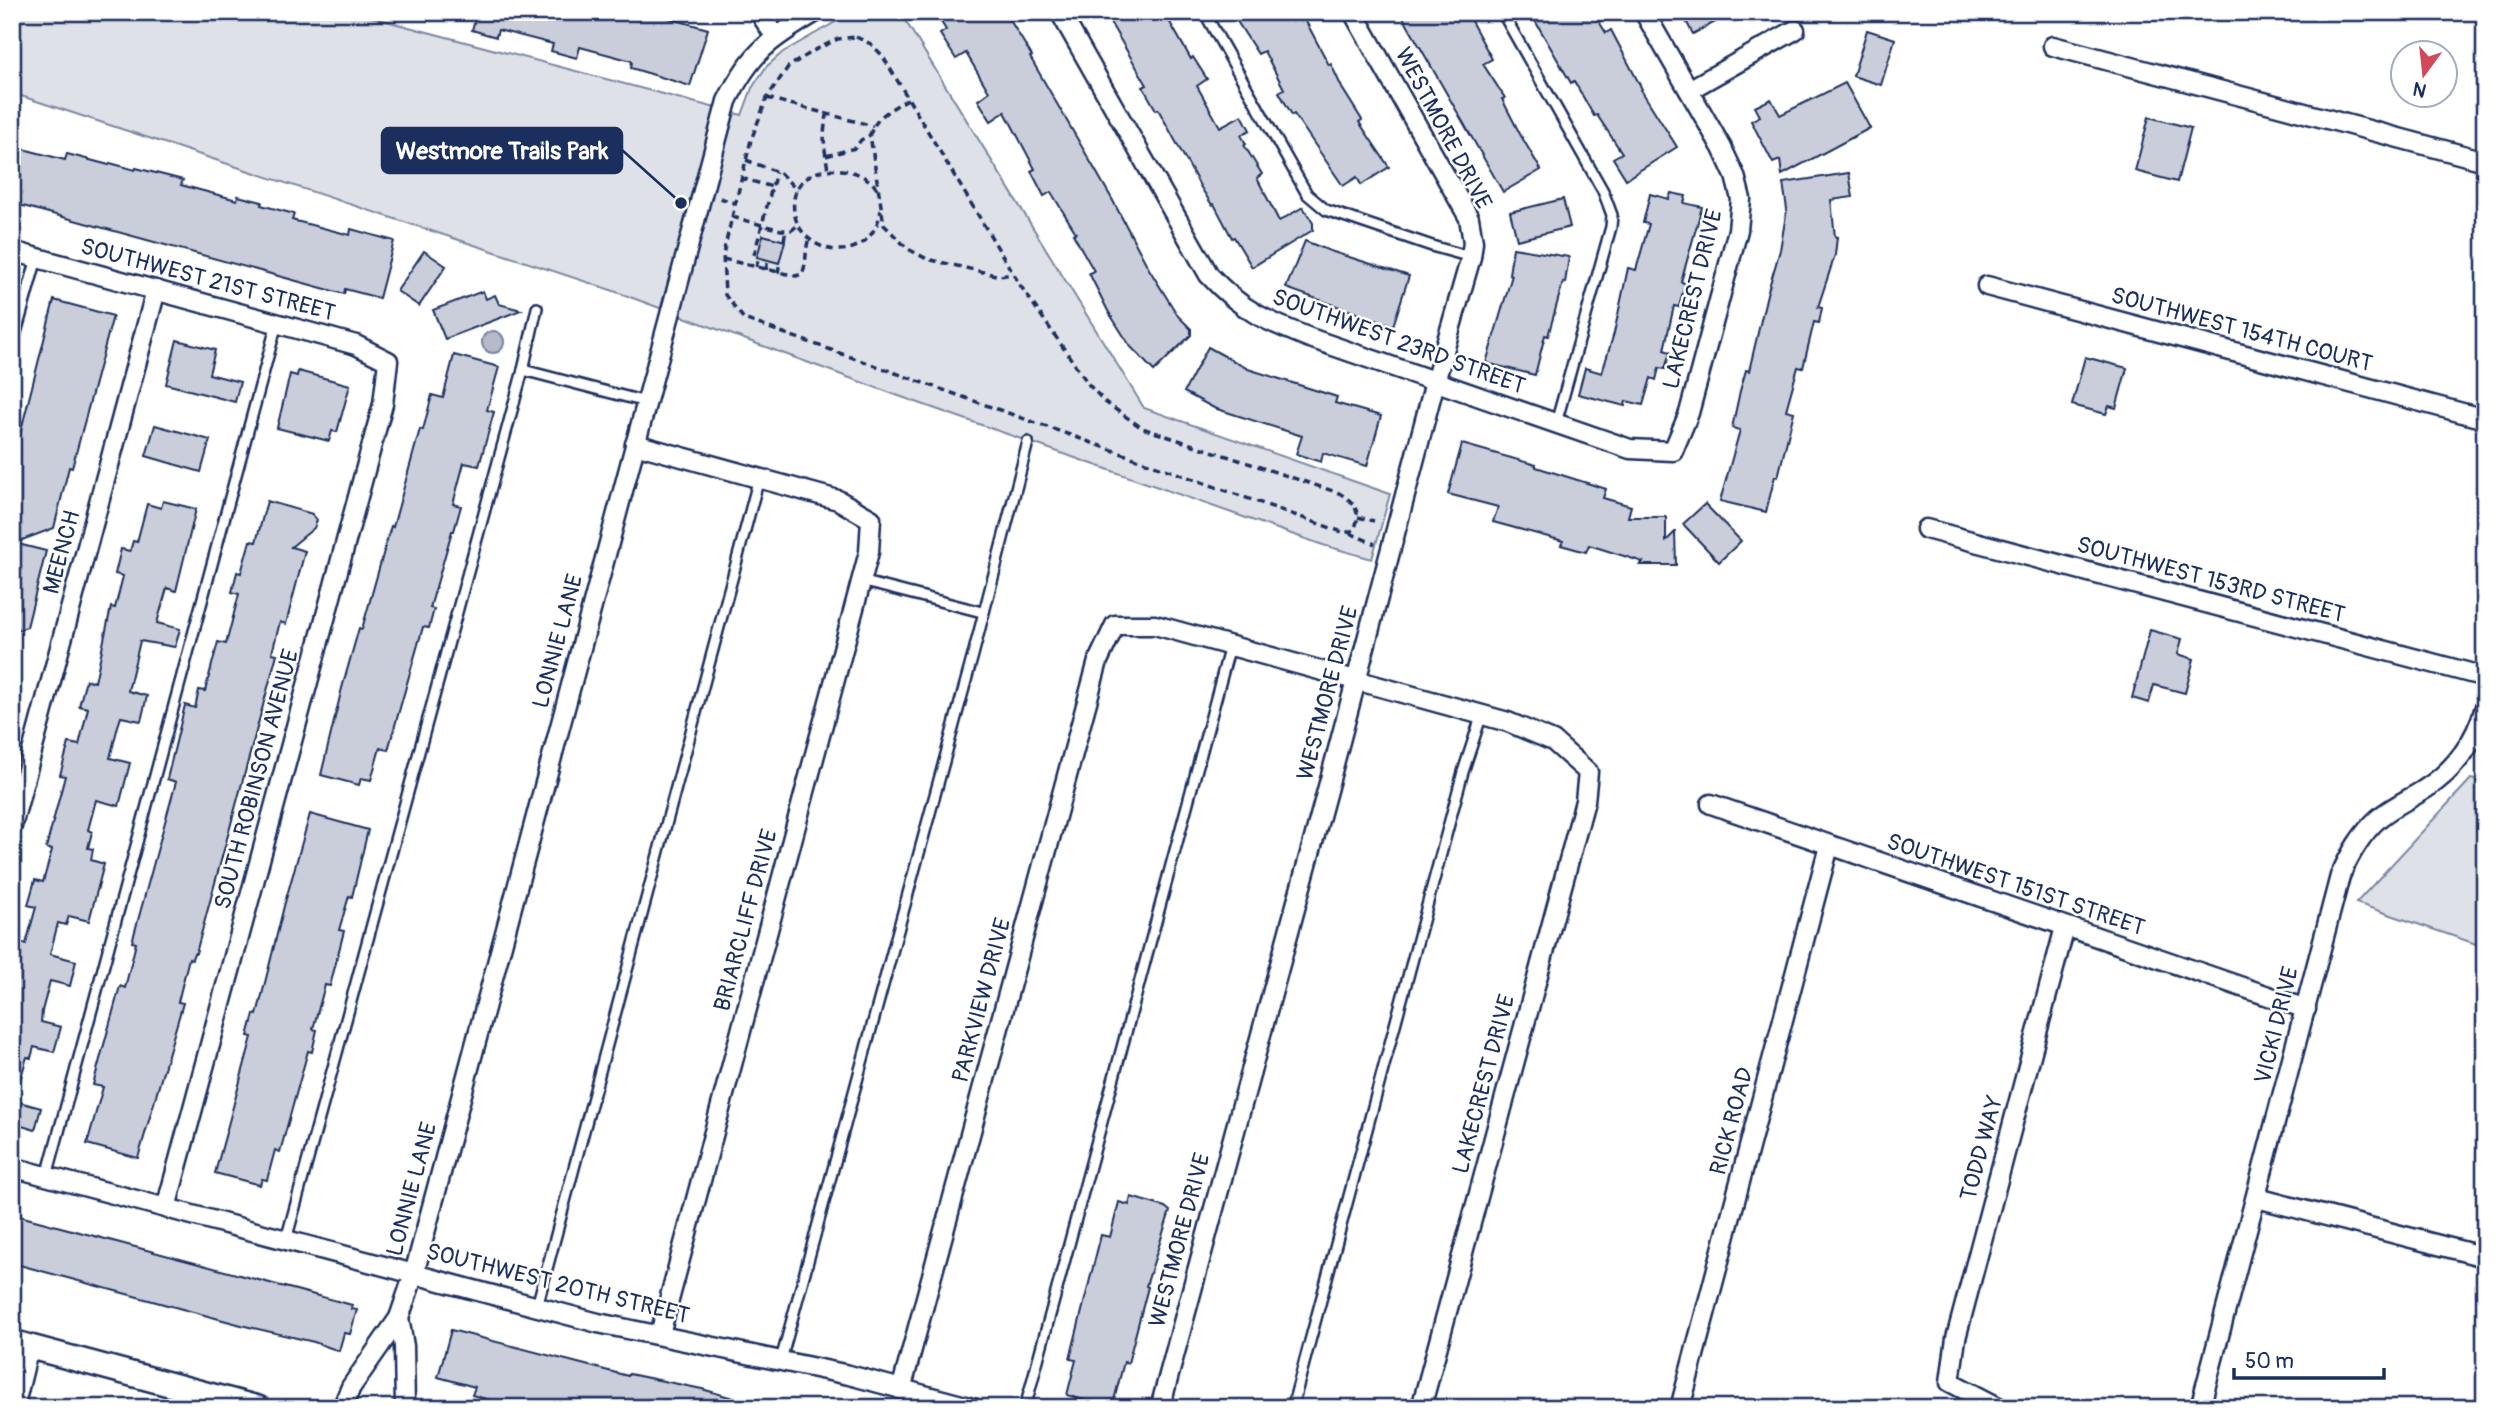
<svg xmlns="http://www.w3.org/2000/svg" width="2497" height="1420" font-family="Pangolin,sans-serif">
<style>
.green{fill:#dee1e7;stroke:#7c88a2;stroke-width:2}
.water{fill:#b5bbca;stroke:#77839f;stroke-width:2}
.building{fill:#caceda;stroke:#1b2f5e;stroke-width:2}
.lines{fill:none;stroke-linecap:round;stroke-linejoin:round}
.lane-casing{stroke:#1b2f5e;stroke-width:14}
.street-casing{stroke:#1b2f5e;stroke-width:23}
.secondary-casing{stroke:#1b2f5e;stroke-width:28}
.path{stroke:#1b2f5e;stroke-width:3.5;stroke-dasharray:7 5;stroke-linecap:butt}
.lane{stroke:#fff;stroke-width:9}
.street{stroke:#fff;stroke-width:18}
.secondary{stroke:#fff;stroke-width:23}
.labels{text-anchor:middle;stroke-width:5;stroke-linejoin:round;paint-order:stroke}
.street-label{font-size:23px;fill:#1b2f5e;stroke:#fff}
.leader{fill:none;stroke:#1b2f5e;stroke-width:2.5}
.callout-dot{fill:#1b2f5e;stroke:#fff;stroke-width:2.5}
.callout{fill:#1b2f5e;stroke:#1b2f5e;stroke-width:2.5}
.callout-label{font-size:24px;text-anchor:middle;font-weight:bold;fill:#fff}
</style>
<rect width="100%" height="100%" fill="#fff"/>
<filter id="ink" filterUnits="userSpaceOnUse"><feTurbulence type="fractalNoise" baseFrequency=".0143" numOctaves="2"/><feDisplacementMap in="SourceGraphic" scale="14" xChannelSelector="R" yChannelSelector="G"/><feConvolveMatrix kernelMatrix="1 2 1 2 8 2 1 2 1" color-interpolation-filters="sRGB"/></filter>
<g filter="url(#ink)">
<g class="green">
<polygon points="12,12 352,12 742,115 752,88 766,67 783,52 853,12 900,12 1144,408 1390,494 1372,559 1323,545 896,395 611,290 12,93"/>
<polygon points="2471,779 2485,783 2485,947 2356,903"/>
</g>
<circle class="water" cx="493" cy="342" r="11"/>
<g class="building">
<polygon points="477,12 647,12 708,29 690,86 631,68 632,61 580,47 577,58 551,51 553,44 498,30 496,37 472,30"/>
<polygon points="935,12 1005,12 1032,56 1030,57 1112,199 1149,269 1178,316 1191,329 1191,335 1154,371 1130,346 1108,311 1089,273 1094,271 1073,234 1076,233 1051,192 1044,196 1031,171 1035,169 1005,112 991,121 978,100 989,92 966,53 956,59 940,34 946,30"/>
<polygon points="1104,12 1164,12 1191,59 1193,57 1207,79 1197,86 1220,127 1242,115 1250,130 1241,135 1246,144 1244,145 1262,174 1257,178 1279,221 1303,207 1313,223 1313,230 1252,267 1234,237 1232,238 1214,204 1212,205 1200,186 1158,109 1156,110 1143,87 1147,85"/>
<polygon points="1231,12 1301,12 1329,65 1331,64 1342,88 1362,120 1359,122 1389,167 1361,185 1357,177 1343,186 1294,114 1292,115 1279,92 1284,89 1264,51 1258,54"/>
<polygon points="1400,12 1466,12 1492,59 1483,64 1505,98 1502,99 1520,134 1541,170 1503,192"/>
<polygon points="1530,12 1593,12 1606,33 1611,30 1642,89 1641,90 1677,147 1626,179 1613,158 1622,153 1597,115 1594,116 1574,81 1571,83"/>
<polygon points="1681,12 1734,12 1693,34"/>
<polygon points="1867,30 1895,39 1881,85 1853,76"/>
<polygon points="1845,83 1870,128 1782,175 1780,160 1773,163 1751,121 1760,116 1755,107 1771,99 1780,115"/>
<polygon points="2149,117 2191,128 2177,182 2135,171"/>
<polygon points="12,146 65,160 67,154 109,165 110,163 135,170 136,168 183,180 181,185 237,200 238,196 262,202 261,205 294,214 292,220 350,235 351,229 394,241 379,298 345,289 344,294 12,203"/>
<polygon points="1849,173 1853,197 1831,200 1835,237 1837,237 1835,255 1818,307 1822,308 1819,323 1814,322 1803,368 1798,367 1786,410 1794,412 1778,477 1775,476 1766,512 1720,501 1740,430 1732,428 1740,391 1746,370 1749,371 1767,294 1780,250 1787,209 1783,183"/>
<polygon points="1671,193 1686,196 1684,203 1702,207 1681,282 1685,283 1679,307 1674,306 1664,350 1670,352 1665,369 1659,368 1656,380 1651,378 1643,405 1626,401 1625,406 1578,394 1585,368 1602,373 1614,333 1628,268 1636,270 1649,224 1643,223 1650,194 1669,199"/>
<polygon points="1563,199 1570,227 1517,240 1510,212"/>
<polygon points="763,235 785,241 779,263 757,257"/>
<polygon points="1305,241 1330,251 1409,276 1393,326 1286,288"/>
<polygon points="1513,248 1569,257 1565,283 1563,282 1548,336 1545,335 1535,375 1486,363 1512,275 1509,274"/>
<polygon points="424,251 446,266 419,306 397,291"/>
<polygon points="483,291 486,299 495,295 499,304 521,310 445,339 433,310"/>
<polygon points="54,300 113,316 72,468 69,467 54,528 14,543 46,551 27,627 12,632 12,466"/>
<polygon points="177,340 215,350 209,374 240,382 235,402 166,384"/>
<polygon points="1208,347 1248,369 1337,397 1335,403 1381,416 1367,466 1323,453 1321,462 1296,454 1302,436 1214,408 1184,392"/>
<polygon points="454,355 499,367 487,410 494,412 479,466 464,463 453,504 461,506 454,531 452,531 430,608 434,609 429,628 423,627 388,750 380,748 371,780 361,778 359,785 321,775 342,688 359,628 362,629 391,526 393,527 420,429 423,430 432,395 443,398"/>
<polygon points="2085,357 2127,368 2116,408 2109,406 2106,414 2072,405"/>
<polygon points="298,371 350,385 337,432 332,431 329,441 277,428 290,374 297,376"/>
<polygon points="155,425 210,440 201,472 146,456"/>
<polygon points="1462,444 1536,465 1536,467 1606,489 1603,498 1631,506 1628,517 1666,517 1666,541 1675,532 1676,565 1640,565 1643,562 1589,545 1586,552 1561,545 1563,541 1493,522 1498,507 1448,494"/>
<polygon points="163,501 196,509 176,591 167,588 157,623 180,629 175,647 140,641 128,691 147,696 141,721 121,717 118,726 110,758 130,763 119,806 96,800 88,830 92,832 88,848 93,849 91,860 104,864 89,921 69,916 66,925 58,923 50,954 76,961 70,986 50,981 42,1011 41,1022 61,1027 54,1052 34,1047 31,1058 27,1057 16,1094 12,1093 12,952 15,941 26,944 36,907 28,905 35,880 43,882 52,850 46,848 65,776 60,775 69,743 79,745 88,708 79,706 86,680 95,682 111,607 115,608 123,576 115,574 121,549 130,551 133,541 137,542 147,504 161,508"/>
<polygon points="267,501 312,514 317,520 314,528 291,547 305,551 286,624 280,622 272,653 277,654 196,953 194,953 192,959 189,958 178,1002 183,1003 138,1158 87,1144 103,1087 93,1085 120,986 125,988 136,943 132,942 176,782 167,779 185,705 195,708 199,690 205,691 218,642 226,644 239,594 232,592 237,572 241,573 250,541 256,542"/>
<polygon points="1705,504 1741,541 1719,562 1683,524"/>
<polygon points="2150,630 2182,639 2178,654 2194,659 2185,693 2154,685 2149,703 2132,698"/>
<polygon points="310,814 368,830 352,897 349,896 339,930 344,931 330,986 325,985 313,1029 317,1030 312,1052 308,1051 280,1152 275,1150 267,1180 262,1179 260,1185 215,1173 252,1037 248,1036 254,1014 257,1015 284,906"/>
<polygon points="12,1100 41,1108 35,1130 12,1123"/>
<polygon points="1131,1197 1165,1207 1170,1211 1146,1286 1148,1287 1128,1363 1124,1362 1112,1408 1110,1408 1067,1395 1076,1360 1070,1359 1101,1235 1110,1237 1119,1202 1129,1205"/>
<polygon points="12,1214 352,1305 351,1309 357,1310 350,1334 344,1333 339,1351 314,1342 245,1326 12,1263"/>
<polygon points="451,1330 628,1376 629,1374 702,1389 750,1403 750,1408 559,1408 526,1401 524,1408 518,1408 472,1395 475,1387 438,1377"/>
</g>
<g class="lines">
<g class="lane-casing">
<g id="lane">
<polyline points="1204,12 1307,194 1326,210 1435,247 1471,257"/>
<polyline points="1502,12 1603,191 1612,215 1611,227 1556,423"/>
<polyline points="12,347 37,258"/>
<polyline points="523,370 646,402"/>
<polyline points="861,581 982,612"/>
<polyline points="47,1176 277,323"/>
<polyline points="286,1240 523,370 537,308"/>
<polyline points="537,1306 759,478"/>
<polyline points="781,1360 973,655 1028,442"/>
<polyline points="1025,1408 1230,646"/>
<polyline points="1292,1408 1463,772 1482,714"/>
</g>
</g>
<g class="street-casing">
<g id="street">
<polyline points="759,12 775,36"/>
<path d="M1060 12 1209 275C1242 311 1266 321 1310 338L1630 449 1673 451 1689 413 1738 230 1741 199 1735 176 1722 148 1644 12"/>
<polyline points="2053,46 2485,161"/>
<polyline points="1689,90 1795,30"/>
<polyline points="12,251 356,345 388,361 383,404 166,1208"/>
<polyline points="1987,286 2485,419"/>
<polyline points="635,444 838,500 871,519 869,552 660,1334"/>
<polyline points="1926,529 2485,677"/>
<polyline points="1711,804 2306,1009"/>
<polyline points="12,826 156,290"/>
<polyline points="12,1167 598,1323 849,1375 973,1408"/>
<polyline points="2257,1198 2485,1257"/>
<path d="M399 1318 414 1274 727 101C751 52 770 39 816 12"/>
<polyline points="901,1390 1098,661 1115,625 1155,625 1508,722 1553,741 1588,772 1585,801 1421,1408"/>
<polyline points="14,1408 29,1347"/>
<polyline points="342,1408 351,1387 399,1318 404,1346 405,1408"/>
<polyline points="1160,1408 1329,783 1435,382 1471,257 1473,242 1469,218 1353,12"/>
<polyline points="1680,1408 1829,846"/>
<polyline points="2000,1408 1950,1382 1956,1338 2065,927"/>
<path d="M2200 1408 2340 876C2350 854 2361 834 2379 818 2393 806 2410 799 2425 789 2455 770 2476 741 2485 707"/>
</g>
</g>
<g class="secondary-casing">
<polyline id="secondary" points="12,1342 258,1408"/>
</g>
<g class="path">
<path d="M856 37 871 44 882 55 1020 285 1089 385 1105 402 1142 428 1339 493C1355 502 1362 513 1354 530L1345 533 744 319 725 295 723 254 751 140 767 98 788 67 815 50 838 39Z"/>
<polyline points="767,98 873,126"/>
<path d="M908 99C892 108 875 117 870 135L884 225 908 249 927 259 1000 276 1013 274"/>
<path d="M828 113C821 134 825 149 828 170"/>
<polyline points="826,156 855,148 861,140 870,135"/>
<polyline points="746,160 780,173 797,190"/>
<polyline points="741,178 772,187"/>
<path d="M877 189C860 162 799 161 794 199 787 252 869 276 881 210"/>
<polyline points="720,198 735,203"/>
<polyline points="732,217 781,230 792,230 798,225"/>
<polyline points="784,240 786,230"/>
<polyline points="754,255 776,172"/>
<path d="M723 259 796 276 802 274C807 264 805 249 809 238"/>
<polyline points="756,267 759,258"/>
<polyline points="766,270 768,260"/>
<polyline points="778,273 780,261"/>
<polyline points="1358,517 1374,521"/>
<polyline points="1350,533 1375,544"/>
</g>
<use href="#lane" class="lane"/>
<use href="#street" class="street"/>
<use href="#secondary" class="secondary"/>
</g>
</g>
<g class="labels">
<g class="street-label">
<text transform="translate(1444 128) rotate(62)" y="8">WESTMORE DRIVE</text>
<text transform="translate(208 279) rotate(15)" y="8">SOUTHWEST 21ST STREET</text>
<text transform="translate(1692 299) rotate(-76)" y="8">LAKECREST DRIVE</text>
<text transform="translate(2242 329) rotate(15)" y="8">SOUTHWEST 154TH COURT</text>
<text transform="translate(1399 341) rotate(20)" y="8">SOUTHWEST 23RD STREET</text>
<text transform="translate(61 552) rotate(-75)" y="8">MEENCH</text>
<text transform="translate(2211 579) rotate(15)" y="8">SOUTHWEST 153RD STREET</text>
<text transform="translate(557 641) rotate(-75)" y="8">LONNIE LANE</text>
<text transform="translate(1327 693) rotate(-75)" y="8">WESTMORE DRIVE</text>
<text transform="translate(256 779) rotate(-75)" y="8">SOUTH ROBINSON AVENUE</text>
<text transform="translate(2016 884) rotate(19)" y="8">SOUTHWEST 151ST STREET</text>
<text transform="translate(745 920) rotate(-75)" y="8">BRIARCLIFF DRIVE</text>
<text transform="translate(981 1000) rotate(-75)" y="8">PARKVIEW DRIVE</text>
<text transform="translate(2276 1025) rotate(-76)" y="8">VICKI DRIVE</text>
<text transform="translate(1483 1084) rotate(-75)" y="8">LAKECREST DRIVE</text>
<text transform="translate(1731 1121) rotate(-75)" y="8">RICK ROAD</text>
<text transform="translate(1981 1148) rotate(-75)" y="8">TODD WAY</text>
<text transform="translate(411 1189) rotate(-75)" y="8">LONNIE LANE</text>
<text transform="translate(1179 1240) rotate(-75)" y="8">WESTMORE DRIVE</text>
<text transform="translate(558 1283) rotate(14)" y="8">SOUTHWEST 20TH STREET</text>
</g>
</g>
<path class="leader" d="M681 203L622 150"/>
<circle class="callout-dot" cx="681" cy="203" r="7"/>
<rect class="callout" x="382" y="128" width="240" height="45" rx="7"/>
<g class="callout-label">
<text x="502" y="159">Westmore Trails Park</text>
</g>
<rect width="2497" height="1420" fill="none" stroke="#fff" stroke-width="42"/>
<rect x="21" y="21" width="2455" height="1378" fill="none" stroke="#1b2f5e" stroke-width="2.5" filter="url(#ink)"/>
<g transform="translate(2424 74) rotate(195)"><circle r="33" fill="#ffffff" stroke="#a4acbf" stroke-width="2"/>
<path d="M0-5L12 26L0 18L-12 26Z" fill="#d1495b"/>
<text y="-10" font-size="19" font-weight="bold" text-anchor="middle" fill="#1b2f5e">N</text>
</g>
<path d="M2234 1368v10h150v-10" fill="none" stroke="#1b2f5e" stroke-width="3.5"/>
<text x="2245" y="1368" font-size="21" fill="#1b2f5e" stroke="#ffffff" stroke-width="5" paint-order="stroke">50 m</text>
</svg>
